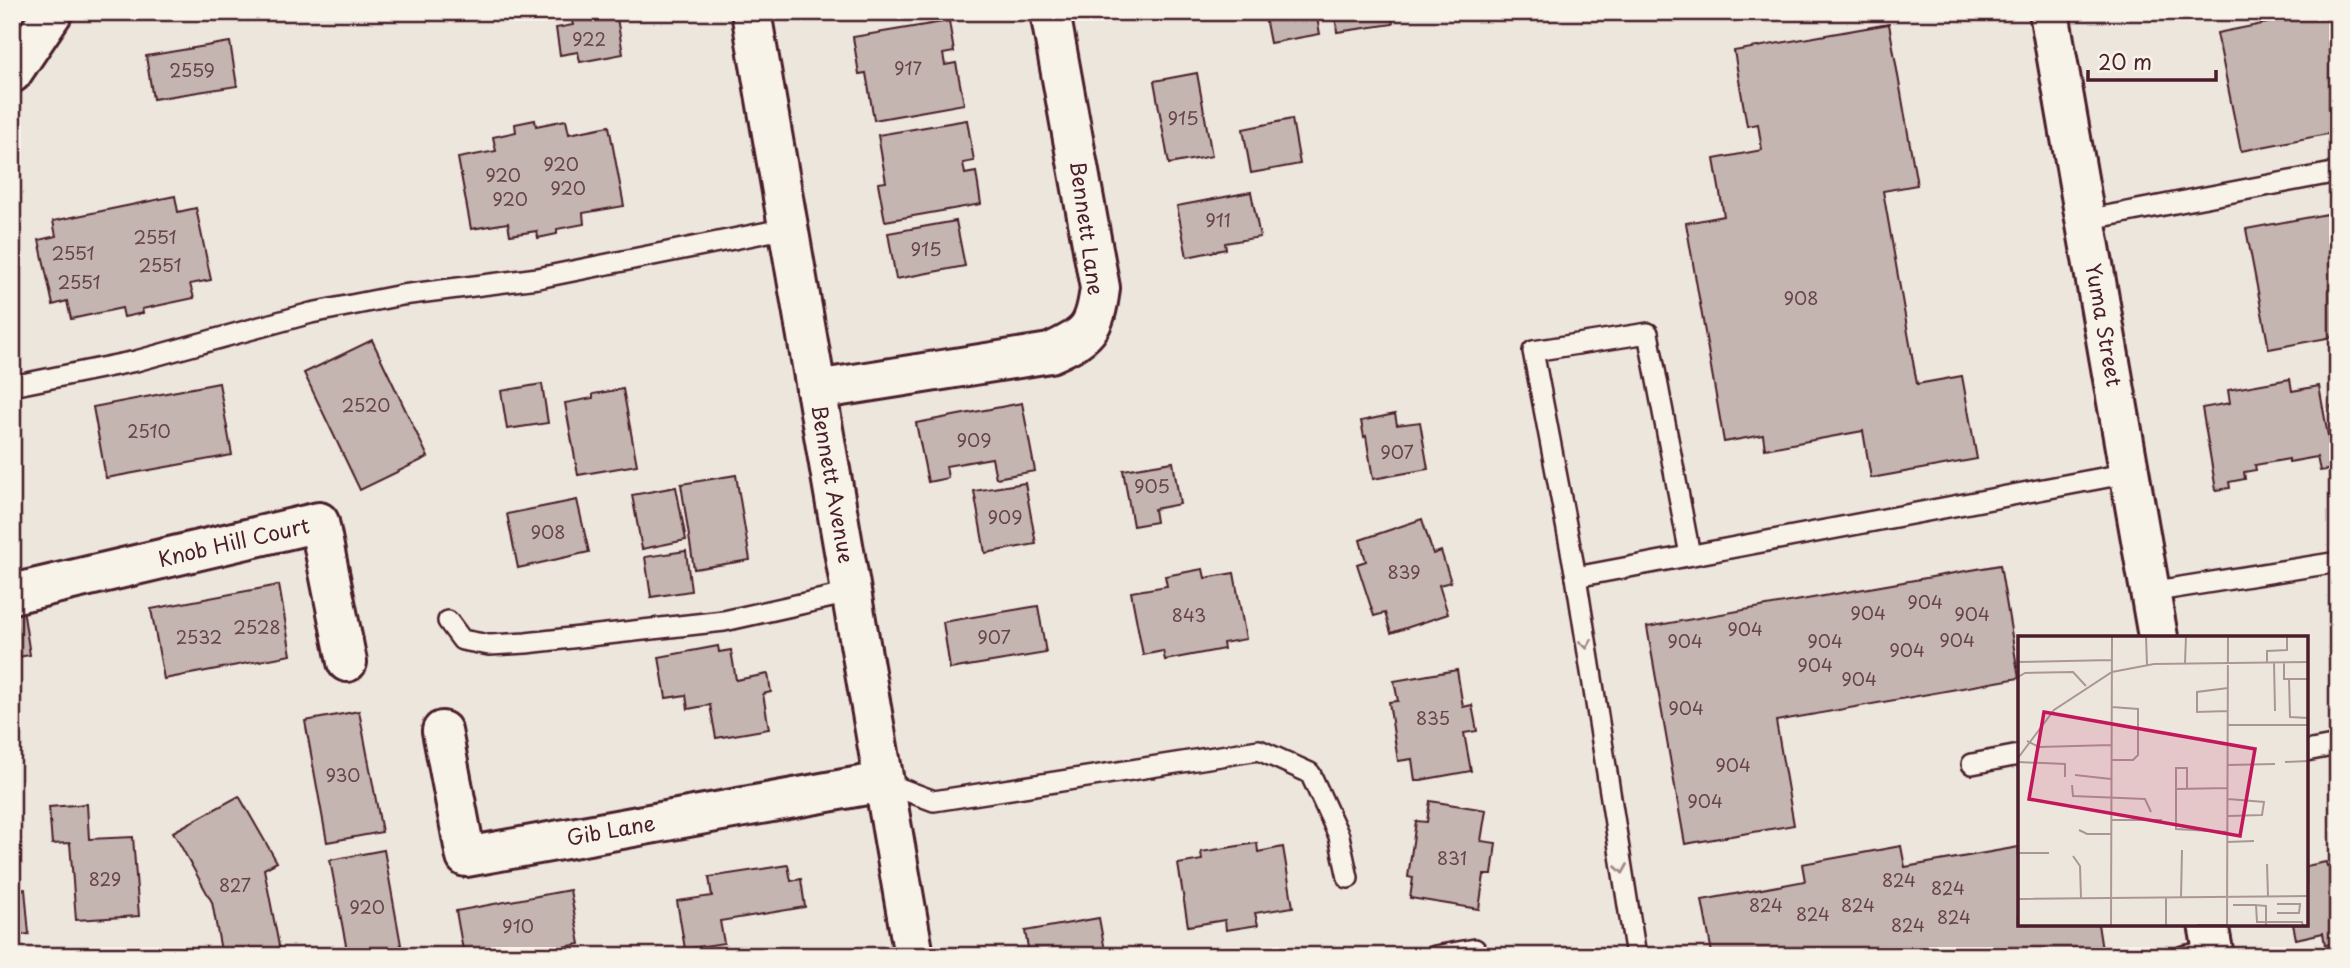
<svg xmlns="http://www.w3.org/2000/svg" width="2350" height="968" font-family="'Playpen Sans',sans-serif">
<style>
.building{fill:#c4b5b0;stroke:#4a1f2b;stroke-width:2}
.lines{fill:none;stroke-linecap:round;stroke-linejoin:round}
.lane-casing{stroke:#4a1f2b;stroke-width:24}
.street-casing{stroke:#4a1f2b;stroke-width:44}
.secondary-casing{stroke:#4a1f2b;stroke-width:44}
.lane{stroke:#f7f3e8;stroke-width:19}
.street{stroke:#f7f3e8;stroke-width:38}
.secondary{stroke:#f7f3e8;stroke-width:38}
.oneway{stroke:#a0898a}
.labels{text-anchor:middle;stroke-width:6;stroke-linejoin:round;paint-order:stroke}
.number-label{font-size:18px;fill:#68444c}
.street-label{font-size:21px;fill:#4a1f2b;stroke:#f7f3e8}
.inset-road{fill:none;stroke:#ab9696;stroke-width:2}
.view{fill:#c2185b;fill-opacity:0.15;stroke:#c2185b;stroke-width:3.5}
.inset-edge{fill:none;stroke:#4a1f2b;stroke-width:3.5}
</style>
<rect width="100%" height="100%" fill="#ece6dd"/>
<filter id="ink" filterUnits="userSpaceOnUse"><feTurbulence type="fractalNoise" baseFrequency=".0143" numOctaves="2"/><feDisplacementMap in="SourceGraphic" scale="14" xChannelSelector="R" yChannelSelector="G"/><feConvolveMatrix kernelMatrix="1 2 1 2 8 2 1 2 1" color-interpolation-filters="sRGB"/></filter>
<g filter="url(#ink)">
<g class="building">
<polygon points="570,12 616,12 623,54 580,62 578,52 560,55 556,28 573,25"/>
<polygon points="1264,12 1316,12 1320,34 1270,43"/>
<polygon points="1335,12 1391,12 1393,24 1337,32"/>
<polygon points="2323,12 2338,12 2338,132 2241,151 2217,33"/>
<polygon points="949,21 954,52 943,54 945,65 956,63 964,104 874,120 866,73 859,74 853,37"/>
<polygon points="1889,24 1917,185 1883,191 1917,384 1962,376 1977,459 1871,478 1863,431 1765,449 1763,435 1724,442 1686,223 1724,216 1714,159 1762,150 1758,124 1747,126 1734,51"/>
<polygon points="230,42 237,86 153,99 146,56"/>
<polygon points="1197,73 1212,156 1169,164 1154,81"/>
<polygon points="1292,119 1300,164 1251,173 1243,129"/>
<polygon points="535,120 536,126 566,120 569,134 609,126 624,206 583,213 584,224 557,229 557,234 538,238 537,231 510,235 508,223 471,229 458,158 496,151 493,137 516,132 515,124"/>
<polygon points="967,120 974,161 963,163 965,174 976,172 981,204 885,221 878,183 886,182 878,135"/>
<polygon points="1251,192 1260,237 1225,243 1226,249 1187,257 1177,206"/>
<polygon points="175,196 178,212 196,208 211,280 190,284 194,298 142,309 143,313 124,317 122,308 71,319 67,301 53,305 39,240 56,236 53,221"/>
<polygon points="2338,212 2338,336 2269,349 2246,229"/>
<polygon points="956,221 965,266 896,279 888,233"/>
<polygon points="372,340 428,457 360,490 304,373"/>
<polygon points="2290,379 2292,391 2319,386 2334,469 2320,471 2317,457 2289,462 2289,459 2255,465 2256,470 2244,472 2245,479 2229,482 2230,488 2216,490 2202,408 2230,403 2228,390"/>
<polygon points="219,383 232,455 106,478 93,407"/>
<polygon points="542,384 548,423 507,429 501,391"/>
<polygon points="623,389 637,465 578,475 565,403 593,398 593,394"/>
<polygon points="1022,403 1035,471 996,478 992,458 946,466 948,478 928,482 916,423"/>
<polygon points="2338,405 2338,447 2331,406"/>
<polygon points="1395,414 1397,425 1420,422 1428,469 1373,479 1366,436 1364,437 1361,421"/>
<polygon points="1173,462 1180,504 1154,509 1156,522 1133,526 1123,470"/>
<polygon points="736,475 750,560 694,569 681,484"/>
<polygon points="1025,483 1036,544 985,553 974,491"/>
<polygon points="676,487 686,540 642,549 632,495"/>
<polygon points="577,500 589,552 518,568 507,514"/>
<polygon points="1422,519 1433,554 1441,551 1451,582 1439,585 1448,614 1391,633 1385,613 1374,616 1357,564 1366,561 1360,540"/>
<polygon points="686,551 691,591 651,597 645,557"/>
<polygon points="2000,565 2019,678 1776,721 1794,825 1685,844 1647,627"/>
<polygon points="1203,569 1205,578 1234,573 1246,639 1223,643 1224,649 1165,660 1163,651 1143,655 1131,592 1167,586 1165,576"/>
<polygon points="279,585 291,655 164,679 151,609"/>
<polygon points="1038,606 1046,653 950,669 943,622"/>
<polygon points="23,609 30,655 12,658 12,611"/>
<polygon points="718,646 719,652 731,650 736,680 768,674 771,692 763,694 769,729 716,738 710,705 688,709 686,695 666,698 659,657"/>
<polygon points="1457,670 1463,707 1472,705 1477,731 1464,733 1471,771 1415,781 1412,759 1398,761 1389,702 1398,701 1394,681"/>
<polygon points="359,711 382,832 327,842 305,721"/>
<polygon points="239,796 277,862 264,869 281,956 222,956 212,902 173,832"/>
<polygon points="1430,801 1486,810 1481,841 1496,843 1492,875 1484,875 1479,909 1410,898 1413,878 1408,877 1416,821 1427,822"/>
<polygon points="87,804 89,839 133,837 139,916 76,920 70,843 52,844 49,807"/>
<polygon points="1257,843 1258,852 1283,847 1293,907 1255,913 1258,925 1226,930 1225,920 1188,926 1178,864 1202,860 1201,852"/>
<polygon points="1901,846 1905,867 2019,847 2019,924 2098,924 2102,950 2070,956 1700,956 1712,953 1702,900 1805,881 1802,864"/>
<polygon points="384,850 403,956 348,956 330,860"/>
<polygon points="2326,862 2327,866 2338,864 2338,943 2325,945 2323,933 2296,939 2293,924 2306,924 2306,866"/>
<polygon points="788,865 791,881 801,879 805,907 720,921 724,943 685,949 677,901 712,896 709,877"/>
<polygon points="25,889 29,934 12,936 12,890"/>
<polygon points="570,890 580,944 515,956 464,956 456,911"/>
<polygon points="1099,918 1106,956 1020,956 1029,953 1025,931"/>
</g>
<g class="lines">
<g class="lane-casing">
<g id="lane">
<polyline points="2085,220 2338,172"/>
<polyline points="12,386 136,361 311,313 402,295 538,278 788,228"/>
<polyline points="1576,577 2129,473"/>
<polyline points="2150,592 2338,562"/>
<polyline points="448,621 462,640 489,645 526,643 724,621 850,593"/>
<polyline points="2306,751 2338,745"/>
<polyline points="1972,764 2019,755"/>
<polyline points="883,782 934,801 1259,750 1310,773 1339,836 1348,878"/>
<polyline points="1435,956 1475,949"/>
<polyline points="1636,956 1576,577 1533,351 1648,333 1690,555"/>
<polyline points="2183,956 2213,950"/>
</g>
</g>
<g class="street-casing">
<g id="street">
<polyline points="751,12 914,956"/>
<polyline points="2049,12 2158,637"/>
<path d="M816 390 1050 353C1087 336 1095 330 1100 288L1050 12"/>
<polyline points="12,594 319,522 347,662"/>
<polyline points="442,731 466,857 883,782"/>
<polyline points="2208,924 2214,956"/>
</g>
</g>
<g class="secondary-casing">
<polyline id="secondary" points="12,73 53,12"/>
</g>
<use href="#lane" class="lane"/>
<use href="#street" class="street"/>
<use href="#secondary" class="secondary"/>
</g>
<defs><path id="oneway-chevron" d="M-2-3.5L2.5 0L-2 3.5" fill="none" stroke-width="1.6" stroke-linecap="round" stroke-linejoin="round" transform="scale(1.75)"/></defs>
<g class="oneway">
<use href="#oneway-chevron" transform="translate(1586 644) rotate(81)"/>
<use href="#oneway-chevron" transform="translate(1622 869) rotate(81)"/>
</g>
</g>
<g class="labels">
<g class="number-label">
<text x="589" y="46">922</text>
<text x="908" y="75">917</text>
<text x="192" y="77">2559</text>
<text x="1183" y="125">915</text>
<text x="561" y="171">920</text>
<text x="503" y="182">920</text>
<text x="568" y="195">920</text>
<text x="510" y="206">920</text>
<text x="1218" y="227">911</text>
<text x="155" y="244">2551</text>
<text x="926" y="256">915</text>
<text x="73" y="260">2551</text>
<text x="160" y="272">2551</text>
<text x="79" y="289">2551</text>
<text x="1801" y="305">908</text>
<text x="366" y="412">2520</text>
<text x="149" y="438">2510</text>
<text x="974" y="447">909</text>
<text x="1397" y="459">907</text>
<text x="1152" y="493">905</text>
<text x="1005" y="524">909</text>
<text x="548" y="539">908</text>
<text x="1404" y="579">839</text>
<text x="1925" y="609">904</text>
<text x="1868" y="620">904</text>
<text x="1972" y="621">904</text>
<text x="1189" y="622">843</text>
<text x="257" y="634">2528</text>
<text x="1745" y="636">904</text>
<text x="199" y="644">2532</text>
<text x="994" y="644">907</text>
<text x="1957" y="647">904</text>
<text x="1685" y="648">904</text>
<text x="1825" y="648">904</text>
<text x="1907" y="657">904</text>
<text x="1815" y="672">904</text>
<text x="1859" y="686">904</text>
<text x="1686" y="715">904</text>
<text x="1433" y="725">835</text>
<text x="1733" y="772">904</text>
<text x="343" y="782">930</text>
<text x="1705" y="808">904</text>
<text x="1452" y="865">831</text>
<text x="105" y="886">829</text>
<text x="1899" y="887">824</text>
<text x="235" y="892">827</text>
<text x="1948" y="895">824</text>
<text x="1766" y="912">824</text>
<text x="1858" y="912">824</text>
<text x="367" y="914">920</text>
<text x="1813" y="921">824</text>
<text x="1954" y="924">824</text>
<text x="1908" y="932">824</text>
<text x="518" y="933">910</text>
</g>
<g class="street-label">
<text transform="translate(1086 228) rotate(82)" y="7">Bennett Lane</text>
<text transform="translate(2103 325) rotate(80)" y="7">Yuma Street</text>
<text transform="translate(832 484) rotate(80)" y="7">Bennett Avenue</text>
<text transform="translate(234 543) rotate(-13)" y="7">Knob Hill Court</text>
<text transform="translate(611 831) rotate(-10)" y="7">Gib Lane</text>
</g>
</g>
<g transform="translate(2018 636)">
<rect width="290" height="290" fill="#ece6dd"/>
<path class="inset-road" d="M128 0 129 29M0 26 94 24M249 26V15L269 14V0M256 26 257 75M266 26V43H291M167 27 168 0M0 41 7 37 55 36 68 50M271 43 272 81 291 82M210 52 179 56V76L210 75M210 89H291M9 105 21 111 93 109M0 122 36 74 94 36 136 28 291 26M93 124H115L120 119V73L94 71M0 126 47 128V141M267 126 291 125M210 129 257 128M57 139 93 143M54 149 55 160 127 163 133 176M158 153 210 152M169 153V132H158V193L210 196M210 163 246 166 244 179 210 180M93 184H144M61 194 69 198H93M209 206 236 205M0 217H31M55 220 62 230 63 262M249 228 250 260M148 261V290M163 261 164 214M0 263 291 260M259 268H282L281 277H259M215 269H238M179 289H209M93 290 94 0M209 290 210 0M248 290V270L238 269 239 286H284L285 290"/>
<path class="view" d="M26 76 237 113 222 200 11 163Z"/>
<rect width="290" height="290" class="inset-edge"/>
</g>
<rect width="2350" height="968" fill="none" stroke="#f7f3e8" stroke-width="42"/>
<rect x="21" y="21" width="2308" height="926" fill="none" stroke="#4a1f2b" stroke-width="2.5" filter="url(#ink)"/>
<path d="M2088 70v10h128v-10" fill="none" stroke="#4a1f2b" stroke-width="3.5"/>
<text x="2098" y="70" font-size="21" fill="#4a1f2b" stroke="#f7f3e8" stroke-width="5" paint-order="stroke">20 m</text>
</svg>
